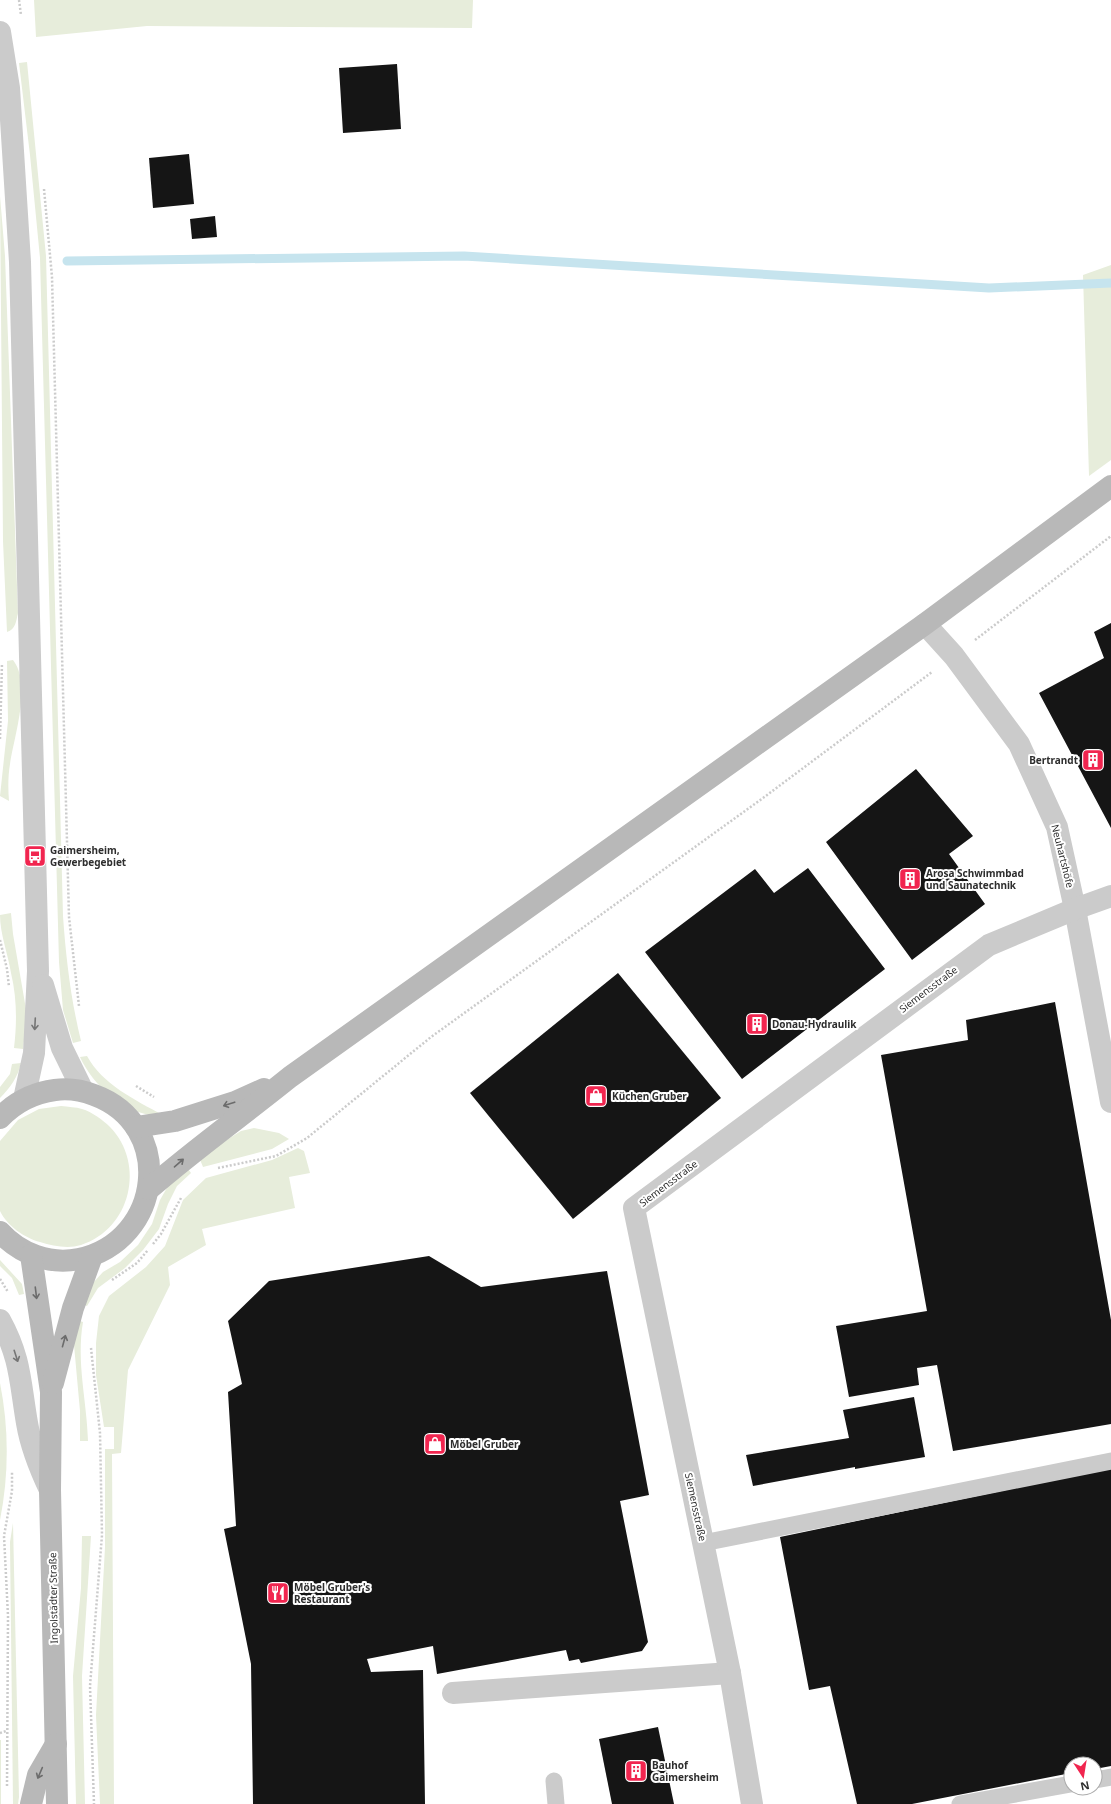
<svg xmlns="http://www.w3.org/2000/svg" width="1111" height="1804" font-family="'Noto Sans',sans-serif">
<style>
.green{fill:#e7eddb}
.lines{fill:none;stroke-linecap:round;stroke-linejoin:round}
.stream{stroke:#c6e4ee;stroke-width:9}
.building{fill:#151515}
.path{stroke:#cbcbcb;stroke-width:2.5;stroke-dasharray:2 2;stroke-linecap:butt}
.service{stroke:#cbcbcb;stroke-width:17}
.minor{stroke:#cbcbcb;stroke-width:22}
.tertiary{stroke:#cbcbcb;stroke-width:22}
.secondary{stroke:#b8b8b8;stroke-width:22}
.oneway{stroke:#757575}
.oneway2{stroke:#6c6c6c}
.labels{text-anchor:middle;stroke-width:4;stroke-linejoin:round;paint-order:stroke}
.poi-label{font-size:10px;font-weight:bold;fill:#2e2e2e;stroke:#fff;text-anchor:start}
.street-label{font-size:10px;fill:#2e2e2e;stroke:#fff}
</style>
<rect width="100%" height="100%" fill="#fff"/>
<g class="green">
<polygon points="34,0 473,0 472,28 147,26 36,37"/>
<path d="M27 62 46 256 63 916C66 959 71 1000 81 1041L73 1043 63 1010 59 962 40 258 30 155 19 63Z"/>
<path d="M0 196 5 256 18 613C16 621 16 629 7 632L3 541Z"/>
<polygon points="1111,265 1111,460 1089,476 1083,275"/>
<path d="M13 660C32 684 14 736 10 764 8 776 8 789 9 801L0 796 8 721 7 661Z"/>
<path d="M11 913 13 934 27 1015 23 1049 14 1048C17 1023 17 998 11 973 8 954 0 934 0 915Z"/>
<path d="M87 1056C102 1084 135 1100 163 1115 129 1119 93 1086 80 1057Z"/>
<path d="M21 1063C18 1077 10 1088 0 1098V1087L10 1074 12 1064Z"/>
<path d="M61 1106C68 1107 76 1107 82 1109 92 1112 103 1120 110 1127 146 1164 131 1229 81 1245 68 1249 53 1246 40 1242 25 1238 7 1226 0 1211 0 1204 0 1153 0 1141L18 1120 39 1109Z"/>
<polygon points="254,1128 279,1133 289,1139 272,1149 203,1167 199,1157 241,1131"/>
<polygon points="298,1148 304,1151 310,1173 289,1177 295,1208 202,1229 206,1245 168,1267 170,1285 128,1370 121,1453 112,1454 114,1804 100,1804 96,1715 105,1547 105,1449 114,1449 114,1427 104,1427 96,1375 96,1343 99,1316 109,1296 146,1267 165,1246 183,1200 206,1178 272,1160"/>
<polygon points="186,1166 191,1173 177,1186 168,1204 159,1229 143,1250 125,1268 98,1288 87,1306 81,1304 92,1284 103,1272 120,1262 138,1245 152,1224 160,1200 172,1179"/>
<polygon points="0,1260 22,1284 24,1294 19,1295 12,1278 0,1266"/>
<path d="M77 1320 83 1322C76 1362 87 1401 88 1441H80V1411L74 1345Z"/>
<path d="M0 1383C9 1428 9 1475 0 1520Z"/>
<polygon points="13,1523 19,1797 18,1804 13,1804 10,1542"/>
<polygon points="82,1536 91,1536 82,1676 85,1804 76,1804 73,1676 81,1588"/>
<rect x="0" y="1740" width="1" height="64"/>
</g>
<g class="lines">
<polyline class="stream" points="67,261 464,256 989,288 1111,283"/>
</g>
<g class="building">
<polygon points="397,64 401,129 343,133 339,68"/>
<polygon points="189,154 194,204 153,208 149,158"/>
<polygon points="215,216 217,237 192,239 190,219"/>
<polygon points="1111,623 1111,828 1039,693 1104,658 1094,632"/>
<polygon points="916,769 973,836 949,854 985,904 912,960 826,842"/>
<polygon points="808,868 885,969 742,1079 645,952 755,869 774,893"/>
<polygon points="618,973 721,1098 573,1219 470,1093"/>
<polygon points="1055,1002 1111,1320 1111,1424 953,1451 937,1365 917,1368 919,1385 849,1397 836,1326 927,1311 881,1055 968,1040 966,1020"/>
<polygon points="429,1256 481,1287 607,1271 649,1495 620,1501 648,1642 642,1651 581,1663 579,1659 569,1661 566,1650 437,1674 433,1646 367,1659 371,1672 423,1670 425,1804 253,1804 251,1664 224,1529 236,1526 228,1392 242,1384 228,1321 269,1281"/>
<polygon points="914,1397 925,1457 855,1469 855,1467 753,1486 746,1455 849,1438 843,1410"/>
<polygon points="1111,1468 1111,1766 1095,1769 1095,1764 1071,1764 1071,1773 912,1804 857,1804 830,1686 809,1690 780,1537"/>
<polygon points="658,1727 674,1804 612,1804 599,1739"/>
</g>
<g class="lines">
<g class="path">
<polyline points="19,0 21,15"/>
<polyline points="44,189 52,277 69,917 79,1006"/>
<polyline points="975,640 1111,536"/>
<polyline points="0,739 2,663"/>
<polyline points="0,940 7,969 9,987"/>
<polyline points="136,1086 154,1097"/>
<polyline points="218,1168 276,1156 307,1138 431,1037 763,798 932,672"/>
<polyline points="153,1244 161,1234 181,1198"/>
<polyline points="0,1279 8,1292"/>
<polyline points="112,1280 137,1263 148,1250"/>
<polyline points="91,1348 100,1433 102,1535 90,1686 94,1804"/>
<polyline points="0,1733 6,1731"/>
<polyline points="7,1786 8,1616 4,1536 12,1491 12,1471"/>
</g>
<g class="service">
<polyline points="703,1543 1111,1461"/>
<polyline points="1095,1780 1111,1777"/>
<polyline points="554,1781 556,1804"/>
<polyline points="960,1804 1071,1784"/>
</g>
<g class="minor">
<polyline points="925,624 954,656 1019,744 1057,827 1075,909 1111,1102"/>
<path d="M0 1320C21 1358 20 1383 27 1423 31 1447 40 1469 50 1490"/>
<polyline points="453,1693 730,1673"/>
<polyline points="752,1804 730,1673 634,1208 989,945 1075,909 1111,896"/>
</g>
<g class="tertiary">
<polyline points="0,32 9,88 20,262 38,971 34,1053 24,1099"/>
<polyline points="43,985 62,1048 83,1091"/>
</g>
<g class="secondary">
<path d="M0 1118C15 1102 33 1093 55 1090 69 1088 81 1090 94 1095 176 1125 163 1241 79 1259 50 1265 20 1254 0 1232"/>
<polyline points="136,1127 175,1121 235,1102 264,1089"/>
<path d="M149 1189C195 1149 243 1115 290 1077L925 624 1111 486"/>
<polyline points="31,1255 51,1392 50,1490 57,1804"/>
<polyline points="53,1383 73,1308 92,1256"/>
<polyline points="31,1804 38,1775 56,1744"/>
</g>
</g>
<defs><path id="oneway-shaft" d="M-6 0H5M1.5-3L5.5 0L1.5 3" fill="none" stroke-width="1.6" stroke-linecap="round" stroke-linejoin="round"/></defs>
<g class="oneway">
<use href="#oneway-shaft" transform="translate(35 1024) rotate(93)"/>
<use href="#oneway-shaft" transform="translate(16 1356) rotate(72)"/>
</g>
<g class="oneway2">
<use href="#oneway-shaft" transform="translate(229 1104) rotate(162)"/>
<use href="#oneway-shaft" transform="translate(179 1163) rotate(-41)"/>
<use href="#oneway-shaft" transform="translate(36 1293) rotate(83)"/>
<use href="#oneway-shaft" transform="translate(64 1341) rotate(-75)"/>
<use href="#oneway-shaft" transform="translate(40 1773) rotate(113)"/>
</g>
<defs>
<g id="building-square" transform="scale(1.15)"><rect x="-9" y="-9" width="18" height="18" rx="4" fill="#f1254f" stroke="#fff"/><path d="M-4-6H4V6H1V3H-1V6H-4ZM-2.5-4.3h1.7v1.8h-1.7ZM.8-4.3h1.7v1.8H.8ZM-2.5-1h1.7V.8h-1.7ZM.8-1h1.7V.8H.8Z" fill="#fff"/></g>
<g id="bus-square" transform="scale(1.15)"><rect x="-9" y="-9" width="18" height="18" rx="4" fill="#f1254f" stroke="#fff"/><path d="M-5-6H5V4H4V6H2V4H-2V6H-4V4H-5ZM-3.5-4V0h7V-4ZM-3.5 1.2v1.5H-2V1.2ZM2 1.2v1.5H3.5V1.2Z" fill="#fff"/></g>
<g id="shop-square" transform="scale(1.15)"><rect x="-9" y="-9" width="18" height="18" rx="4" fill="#f1254f" stroke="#fff"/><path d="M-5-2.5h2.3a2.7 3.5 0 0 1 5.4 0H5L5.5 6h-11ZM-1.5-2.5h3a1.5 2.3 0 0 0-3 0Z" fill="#fff"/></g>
<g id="restaurant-square" transform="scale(1.15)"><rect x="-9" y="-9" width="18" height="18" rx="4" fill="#f1254f" stroke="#fff"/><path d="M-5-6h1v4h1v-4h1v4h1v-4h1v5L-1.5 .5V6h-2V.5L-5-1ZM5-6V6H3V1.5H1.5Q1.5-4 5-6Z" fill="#fff"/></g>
</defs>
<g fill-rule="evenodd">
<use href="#building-square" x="1093" y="760"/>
<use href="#bus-square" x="35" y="856"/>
<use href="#building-square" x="910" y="879"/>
<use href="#building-square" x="757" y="1024"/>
<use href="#shop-square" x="596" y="1096"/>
<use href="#shop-square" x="435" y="1444"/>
<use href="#restaurant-square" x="278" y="1593"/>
<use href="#building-square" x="636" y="1771"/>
</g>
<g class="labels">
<g class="poi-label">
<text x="1078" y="764" text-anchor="end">Bertrandt</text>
<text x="50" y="854">Gaimersheim,<tspan x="50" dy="12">Gewerbegebiet</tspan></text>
<text x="926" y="877">Arosa Schwimmbad<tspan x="926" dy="12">und Saunatechnik</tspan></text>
<text x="772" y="1028">Donau-Hydraulik</text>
<text x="612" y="1100">Küchen Gruber</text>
<text x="450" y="1448">Möbel Gruber</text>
<text x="294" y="1591">Möbel Gruber's<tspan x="294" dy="12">Restaurant</tspan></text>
<text x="652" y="1769">Bauhof<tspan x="652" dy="12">Gaimersheim</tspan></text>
</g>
<g class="street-label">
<text transform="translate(1063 856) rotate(76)" y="4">Neuhartshöfe</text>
<text transform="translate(928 989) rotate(-37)" y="4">Siemensstraße</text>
<text transform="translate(668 1183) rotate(-37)" y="4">Siemensstraße</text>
<text transform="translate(696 1507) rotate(78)" y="4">Siemensstraße</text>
<text transform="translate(53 1598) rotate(-91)" y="4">Ingolstädter Straße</text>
</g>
</g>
<g transform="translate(1083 1776) rotate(168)"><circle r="19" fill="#ffffff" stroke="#ababab"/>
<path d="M0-3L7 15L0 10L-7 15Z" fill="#f1254f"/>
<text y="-6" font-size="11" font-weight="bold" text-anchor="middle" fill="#2e2e2e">N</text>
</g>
</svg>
